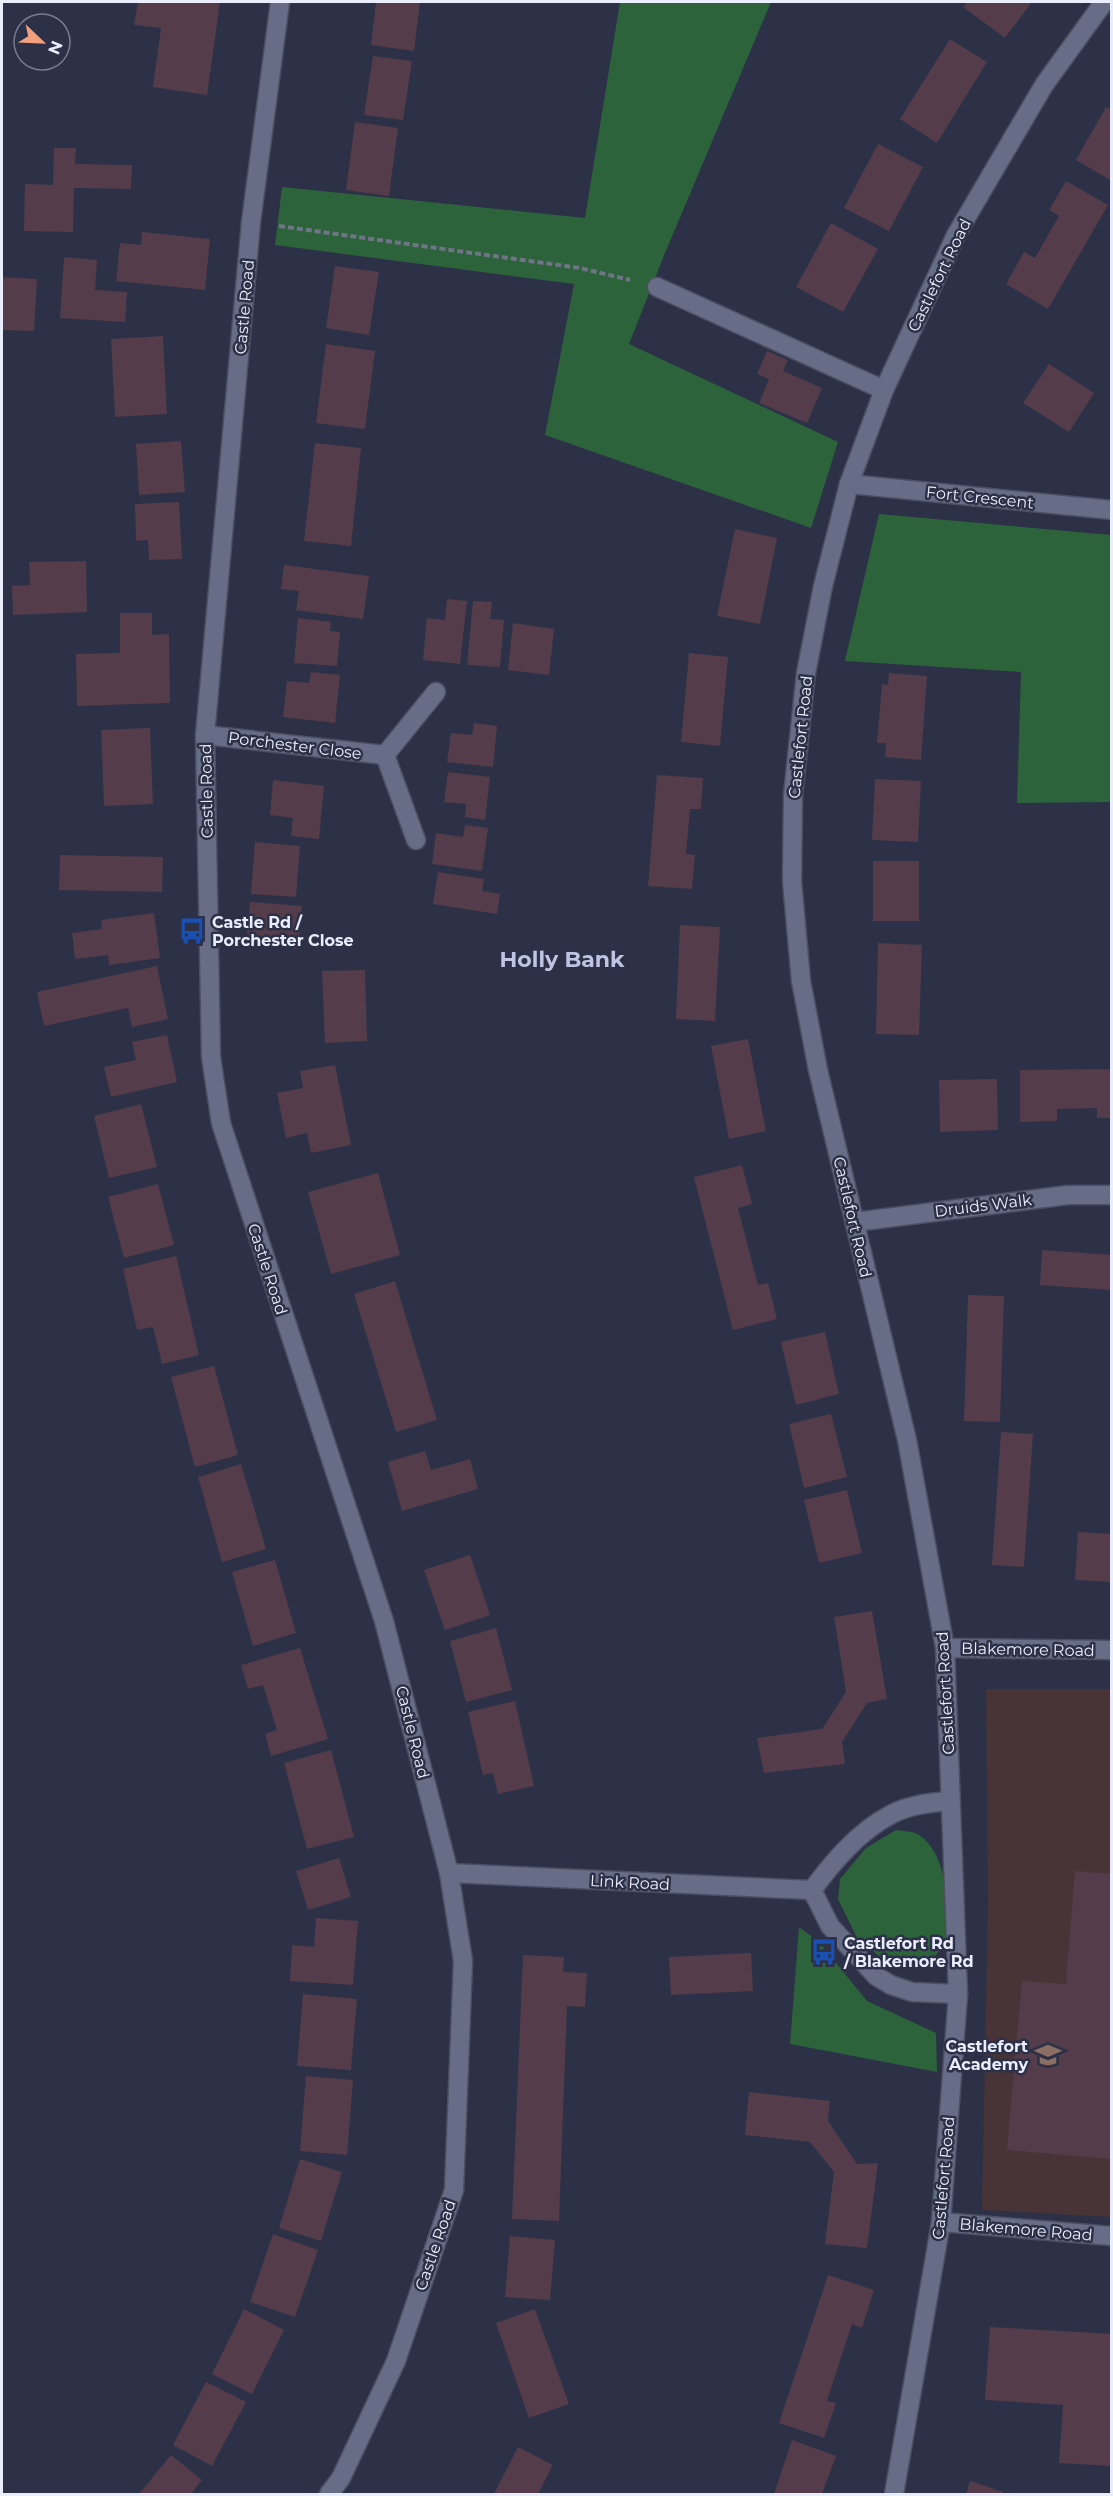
<svg xmlns="http://www.w3.org/2000/svg" width="1113" height="2496" font-family="Montserrat,sans-serif">
<style>
.education{fill:#483436}
.green{fill:#2c633a}
.building{fill:#543c4b}
.lines{fill:none;stroke-linecap:round;stroke-linejoin:round}
.minor-casing{stroke:#4c4f63;stroke-width:21}
.path{stroke:#6f7487;stroke-width:4;stroke-dasharray:6 3;stroke-linecap:butt}
.minor{stroke:#676d86;stroke-width:18}
.labels{text-anchor:middle;stroke-width:5;stroke-linejoin:round;paint-order:stroke}
.street-label{font-size:16px;fill:#e9edfc;stroke:#2c3147}
.poi-label{font-size:16px;font-weight:bold;fill:#e9edfc;stroke:#2c3147;text-anchor:start}
.district-label{font-size:22px;font-weight:bold;fill:#bec4e1;stroke:#2c3147}
</style>
<rect width="100%" height="100%" fill="#2c3147"/>
<polygon class="education" points="986,1689 1111,1689 1111,2217 982,2210 988,1901"/>
<g class="green">
<polygon points="620,2 771,2 665,253 629,344 838,442 811,528 545,435 574,284 275,245 282,187 585,218"/>
<polygon points="879,514 1111,535 1111,802 1017,803 1021,672 845,661"/>
<path d="M896 1830C903 1831 914 1831 919 1835 950 1856 948 1911 946 1944L928 1963 906 1968 884 1960 857 1938 838 1899 840 1879 866 1848Z"/>
<polygon points="799,1927 819,1942 867,2001 936,2033 937,2072 790,2044"/>
</g>
<g class="building">
<polygon points="138,2 220,2 207,95 153,87 161,28 134,25"/>
<polygon points="376,2 420,2 414,51 371,45"/>
<polygon points="967,2 1032,2 1005,38 963,7"/>
<polygon points="950,39 987,62 937,143 900,119"/>
<polygon points="373,56 412,61 403,120 364,115"/>
<polygon points="1106,107 1112,110 1112,181 1076,160"/>
<polygon points="355,122 398,128 389,196 346,190"/>
<polygon points="878,144 923,167 889,231 844,208"/>
<polygon points="54,148 76,148 75,164 132,165 131,189 74,188 73,232 24,231 25,184 53,185"/>
<polygon points="1066,181 1108,205 1048,309 1006,284 1024,252 1035,258 1059,216 1049,210"/>
<polygon points="831,223 878,249 843,312 796,287"/>
<polygon points="142,232 210,239 205,290 116,281 120,243 141,245"/>
<polygon points="64,257 97,260 95,290 127,292 125,322 60,318"/>
<polygon points="335,266 379,272 369,335 326,328"/>
<polygon points="2,277 37,279 34,331 2,330"/>
<polygon points="163,336 167,414 115,417 111,339"/>
<polygon points="326,344 375,351 365,429 316,423"/>
<polygon points="767,351 788,360 783,371 822,388 807,423 759,403 769,379 757,374"/>
<polygon points="1049,364 1094,393 1069,432 1023,403"/>
<polygon points="181,441 185,492 139,495 136,444"/>
<polygon points="315,443 361,448 351,546 304,541"/>
<polygon points="179,502 182,559 149,560 148,540 136,541 135,504"/>
<polygon points="735,529 777,538 760,624 717,616"/>
<polygon points="86,561 87,612 13,615 12,586 30,585 29,562"/>
<polygon points="284,565 369,576 363,619 296,610 299,591 281,589"/>
<polygon points="447,599 467,601 460,664 423,660 427,618 445,620"/>
<polygon points="473,601 492,602 490,619 504,620 500,667 467,665"/>
<polygon points="120,613 152,613 152,635 169,634 170,703 77,706 76,654 120,653"/>
<polygon points="298,618 331,622 330,631 340,632 337,666 294,663"/>
<polygon points="513,623 554,629 549,675 508,670"/>
<polygon points="689,653 728,657 720,746 681,742"/>
<polygon points="311,672 340,675 335,723 283,717 287,681 309,683"/>
<polygon points="889,673 927,676 921,760 885,757 886,743 877,743 882,684 888,685"/>
<polygon points="474,723 497,726 493,767 447,762 451,733 472,735"/>
<polygon points="150,728 153,804 104,806 101,730"/>
<polygon points="448,772 490,777 485,820 465,817 466,804 444,802"/>
<polygon points="657,775 703,778 701,809 690,809 686,854 695,855 692,889 648,886"/>
<polygon points="875,779 921,781 918,842 872,840"/>
<polygon points="273,780 324,786 319,839 291,836 293,818 270,815"/>
<polygon points="465,825 488,828 482,871 432,864 436,833 463,837"/>
<polygon points="255,842 300,846 296,897 251,894"/>
<polygon points="60,855 163,857 162,892 59,890"/>
<rect x="873" y="861" width="46" height="60"/>
<polygon points="438,872 484,879 482,891 500,894 497,914 433,904"/>
<polygon points="250,902 302,906 298,949 246,944"/>
<polygon points="154,913 160,958 109,965 108,955 75,959 72,933 102,929 101,920"/>
<polygon points="680,925 720,927 715,1021 676,1019"/>
<polygon points="878,943 922,945 919,1035 876,1034"/>
<polygon points="157,966 168,1019 132,1027 128,1008 44,1026 37,992"/>
<polygon points="365,970 367,1041 325,1043 322,971"/>
<polygon points="167,1035 177,1082 111,1097 104,1067 136,1060 132,1042"/>
<polygon points="748,1039 766,1131 729,1139 711,1046"/>
<polygon points="335,1065 351,1145 311,1153 307,1133 286,1138 277,1093 303,1088 300,1071"/>
<polygon points="1112,1069 1112,1118 1097,1118 1097,1108 1057,1109 1057,1121 1020,1122 1020,1070"/>
<polygon points="997,1079 998,1130 940,1132 939,1080"/>
<polygon points="141,1104 157,1167 109,1178 94,1116"/>
<polygon points="742,1165 752,1204 738,1208 758,1285 768,1283 777,1319 733,1330 694,1177"/>
<polygon points="378,1173 400,1255 331,1274 308,1192"/>
<polygon points="158,1184 174,1245 124,1258 108,1197"/>
<polygon points="1042,1250 1112,1255 1112,1290 1040,1285"/>
<polygon points="176,1256 199,1355 162,1364 153,1327 137,1330 123,1269"/>
<polygon points="395,1281 437,1420 396,1432 354,1294"/>
<polygon points="968,1295 1004,1296 1000,1422 964,1421"/>
<polygon points="825,1332 839,1394 796,1405 781,1342"/>
<polygon points="214,1366 238,1455 195,1467 171,1377"/>
<polygon points="831,1414 847,1477 804,1488 789,1424"/>
<polygon points="1001,1432 1033,1434 1024,1567 992,1565"/>
<polygon points="425,1451 431,1470 470,1459 478,1489 402,1511 388,1462"/>
<polygon points="241,1464 266,1549 222,1562 198,1477"/>
<polygon points="847,1490 862,1553 819,1563 804,1500"/>
<polygon points="1078,1532 1112,1534 1112,1582 1075,1580"/>
<polygon points="470,1555 490,1615 445,1630 424,1570"/>
<polygon points="275,1560 296,1633 253,1646 232,1572"/>
<polygon points="872,1611 887,1699 867,1703 842,1742 845,1764 764,1773 757,1738 822,1729 846,1692 834,1617"/>
<polygon points="496,1628 512,1690 466,1702 450,1641"/>
<polygon points="300,1648 328,1739 271,1756 265,1734 277,1730 263,1685 248,1689 241,1665"/>
<polygon points="515,1701 534,1786 498,1794 493,1773 483,1775 468,1712"/>
<polygon points="331,1750 354,1837 307,1849 284,1763"/>
<polygon points="339,1858 351,1897 308,1910 296,1871"/>
<polygon points="1075,1871 1112,1874 1112,2159 1007,2150 1022,1981 1066,1984"/>
<polygon points="316,1918 358,1921 353,1985 290,1981 292,1945 314,1947"/>
<polygon points="751,1953 753,1991 671,1995 669,1957"/>
<polygon points="523,1955 564,1957 563,1972 587,1973 585,2007 567,2006 559,2221 512,2219"/>
<polygon points="303,1994 357,1999 351,2070 297,2066"/>
<polygon points="306,2076 353,2080 347,2155 300,2151"/>
<polygon points="749,2092 830,2101 828,2121 857,2164 878,2163 867,2248 825,2244 834,2172 810,2142 745,2135"/>
<polygon points="300,2159 342,2172 321,2241 279,2228"/>
<polygon points="273,2234 318,2250 295,2317 250,2302"/>
<polygon points="510,2236 555,2240 550,2300 505,2297"/>
<polygon points="828,2275 874,2290 862,2328 852,2324 827,2401 836,2403 824,2438 779,2423"/>
<polygon points="244,2309 284,2330 252,2394 212,2374"/>
<polygon points="535,2309 569,2404 529,2418 496,2323"/>
<polygon points="990,2327 1112,2334 1112,2466 1059,2463 1063,2405 985,2400"/>
<polygon points="206,2382 246,2402 212,2466 173,2445"/>
<polygon points="792,2440 836,2456 822,2494 774,2494"/>
<polygon points="518,2447 553,2465 538,2494 494,2494"/>
<polygon points="171,2455 202,2480 191,2494 139,2494"/>
<polygon points="970,2481 1003,2492 1002,2494 966,2494"/>
</g>
<g class="lines">
<g class="minor-casing">
<g id="minor">
<polyline points="280,2 251,222 205,735 211,1057 221,1123 384,1621 449,1873 463,1961 454,2190 396,2361 341,2478 329,2494"/>
<polyline points="657,287 884,390"/>
<polyline points="849,484 1112,510"/>
<polyline points="205,735 385,755"/>
<polyline points="416,840 385,755 436,692"/>
<polyline points="855,1222 1068,1195 1112,1195"/>
<polyline points="945,1648 1112,1650"/>
<polyline points="449,1873 812,1890"/>
<polyline points="812,1890 830,1926 876,1976 891,1985 912,1992 958,1994"/>
<path d="M812 1890C833 1862 858 1832 890 1815 908 1805 929 1803 949 1801"/>
<polyline points="941,2222 1112,2236"/>
<polyline points="894,2494 941,2222 958,1994 945,1648 907,1440 818,1070 801,981 792,881 793,795 806,673 823,586 849,484 884,390 956,235 1044,85 1104,2"/>
</g>
</g>
<polyline class="path" points="279,226 580,268 630,280"/>
<use href="#minor" class="minor"/>
</g>
<defs>
<g id="bus-bare" transform="scale(2.07)"><path d="M-5-6H5V4H4V6H2V4H-2V6H-4V4H-5ZM-3.5-4V0h7V-4ZM-3.5 1.2v1.5H-2V1.2ZM2 1.2v1.5H3.5V1.2Z" fill="#1a4fb4" stroke="#2c3147" stroke-width="2.5" paint-order="stroke"/></g>
<g id="school-bare" transform="scale(2.07)"><path d="M0-5L7-2L0 1L-7-2ZM-4 1L0 2.5L4 1V4Q0 6-4 4Z" fill="#8d6e63" stroke="#2c3147" stroke-width="2.5" paint-order="stroke"/></g>
</defs>
<g fill-rule="evenodd">
<use href="#bus-bare" x="192" y="931"/>
<use href="#bus-bare" x="824" y="1952"/>
<use href="#school-bare" x="1048" y="2055"/>
</g>
<g class="labels">
<g class="street-label">
<text transform="translate(939 275) rotate(-64)" y="6">Castlefort Road</text>
<text transform="translate(244 307) rotate(-85)" y="6">Castle Road</text>
<text transform="translate(980 497) rotate(6)" y="6">Fort Crescent</text>
<text transform="translate(800 737) rotate(-84)" y="6">Castlefort Road</text>
<text transform="translate(295 745) rotate(7)" y="6">Porchester Close</text>
<text transform="translate(206 791) rotate(-91)" y="6">Castle Road</text>
<text transform="translate(983 1205) rotate(-7)" y="6">Druids Walk</text>
<text transform="translate(853 1217) rotate(77)" y="6">Castlefort Road</text>
<text transform="translate(268 1269) rotate(72)" y="6">Castle Road</text>
<text transform="translate(1028 1649) rotate(1)" y="6">Blakemore Road</text>
<text transform="translate(945 1693) rotate(-93)" y="6">Castlefort Road</text>
<text transform="translate(413 1732) rotate(76)" y="6">Castle Road</text>
<text transform="translate(630 1882) rotate(3)" y="6">Link Road</text>
<text transform="translate(943 2178) rotate(-85)" y="6">Castlefort Road</text>
<text transform="translate(1026 2229) rotate(5)" y="6">Blakemore Road</text>
<text transform="translate(435 2245) rotate(-71)" y="6">Castle Road</text>
</g>
<g class="poi-label">
<text x="212" y="928">Castle Rd /<tspan x="212" dy="18">Porchester Close</tspan></text>
<text x="844" y="1949">Castlefort Rd<tspan x="844" dy="18">/ Blakemore Rd</tspan></text>
<text x="1028" y="2052" text-anchor="end">Castlefort<tspan x="1028" dy="18">Academy</tspan></text>
</g>
<g class="district-label">
<text x="562" y="967">Holly Bank</text>
</g>
</g>
<rect width="1113" height="2496" fill="none" stroke="#e9edfc" stroke-width="6"/>
<g transform="translate(42 42) rotate(113)"><circle r="28" fill="#2c3147" stroke="#787c8f" stroke-width="1.5"/>
<path d="M0-4.5L10 22L0 15L-10 22Z" fill="#f2a07e"/>
<text y="-9" font-size="16" font-weight="bold" text-anchor="middle" fill="#e9edfc">N</text>
</g>
</svg>
